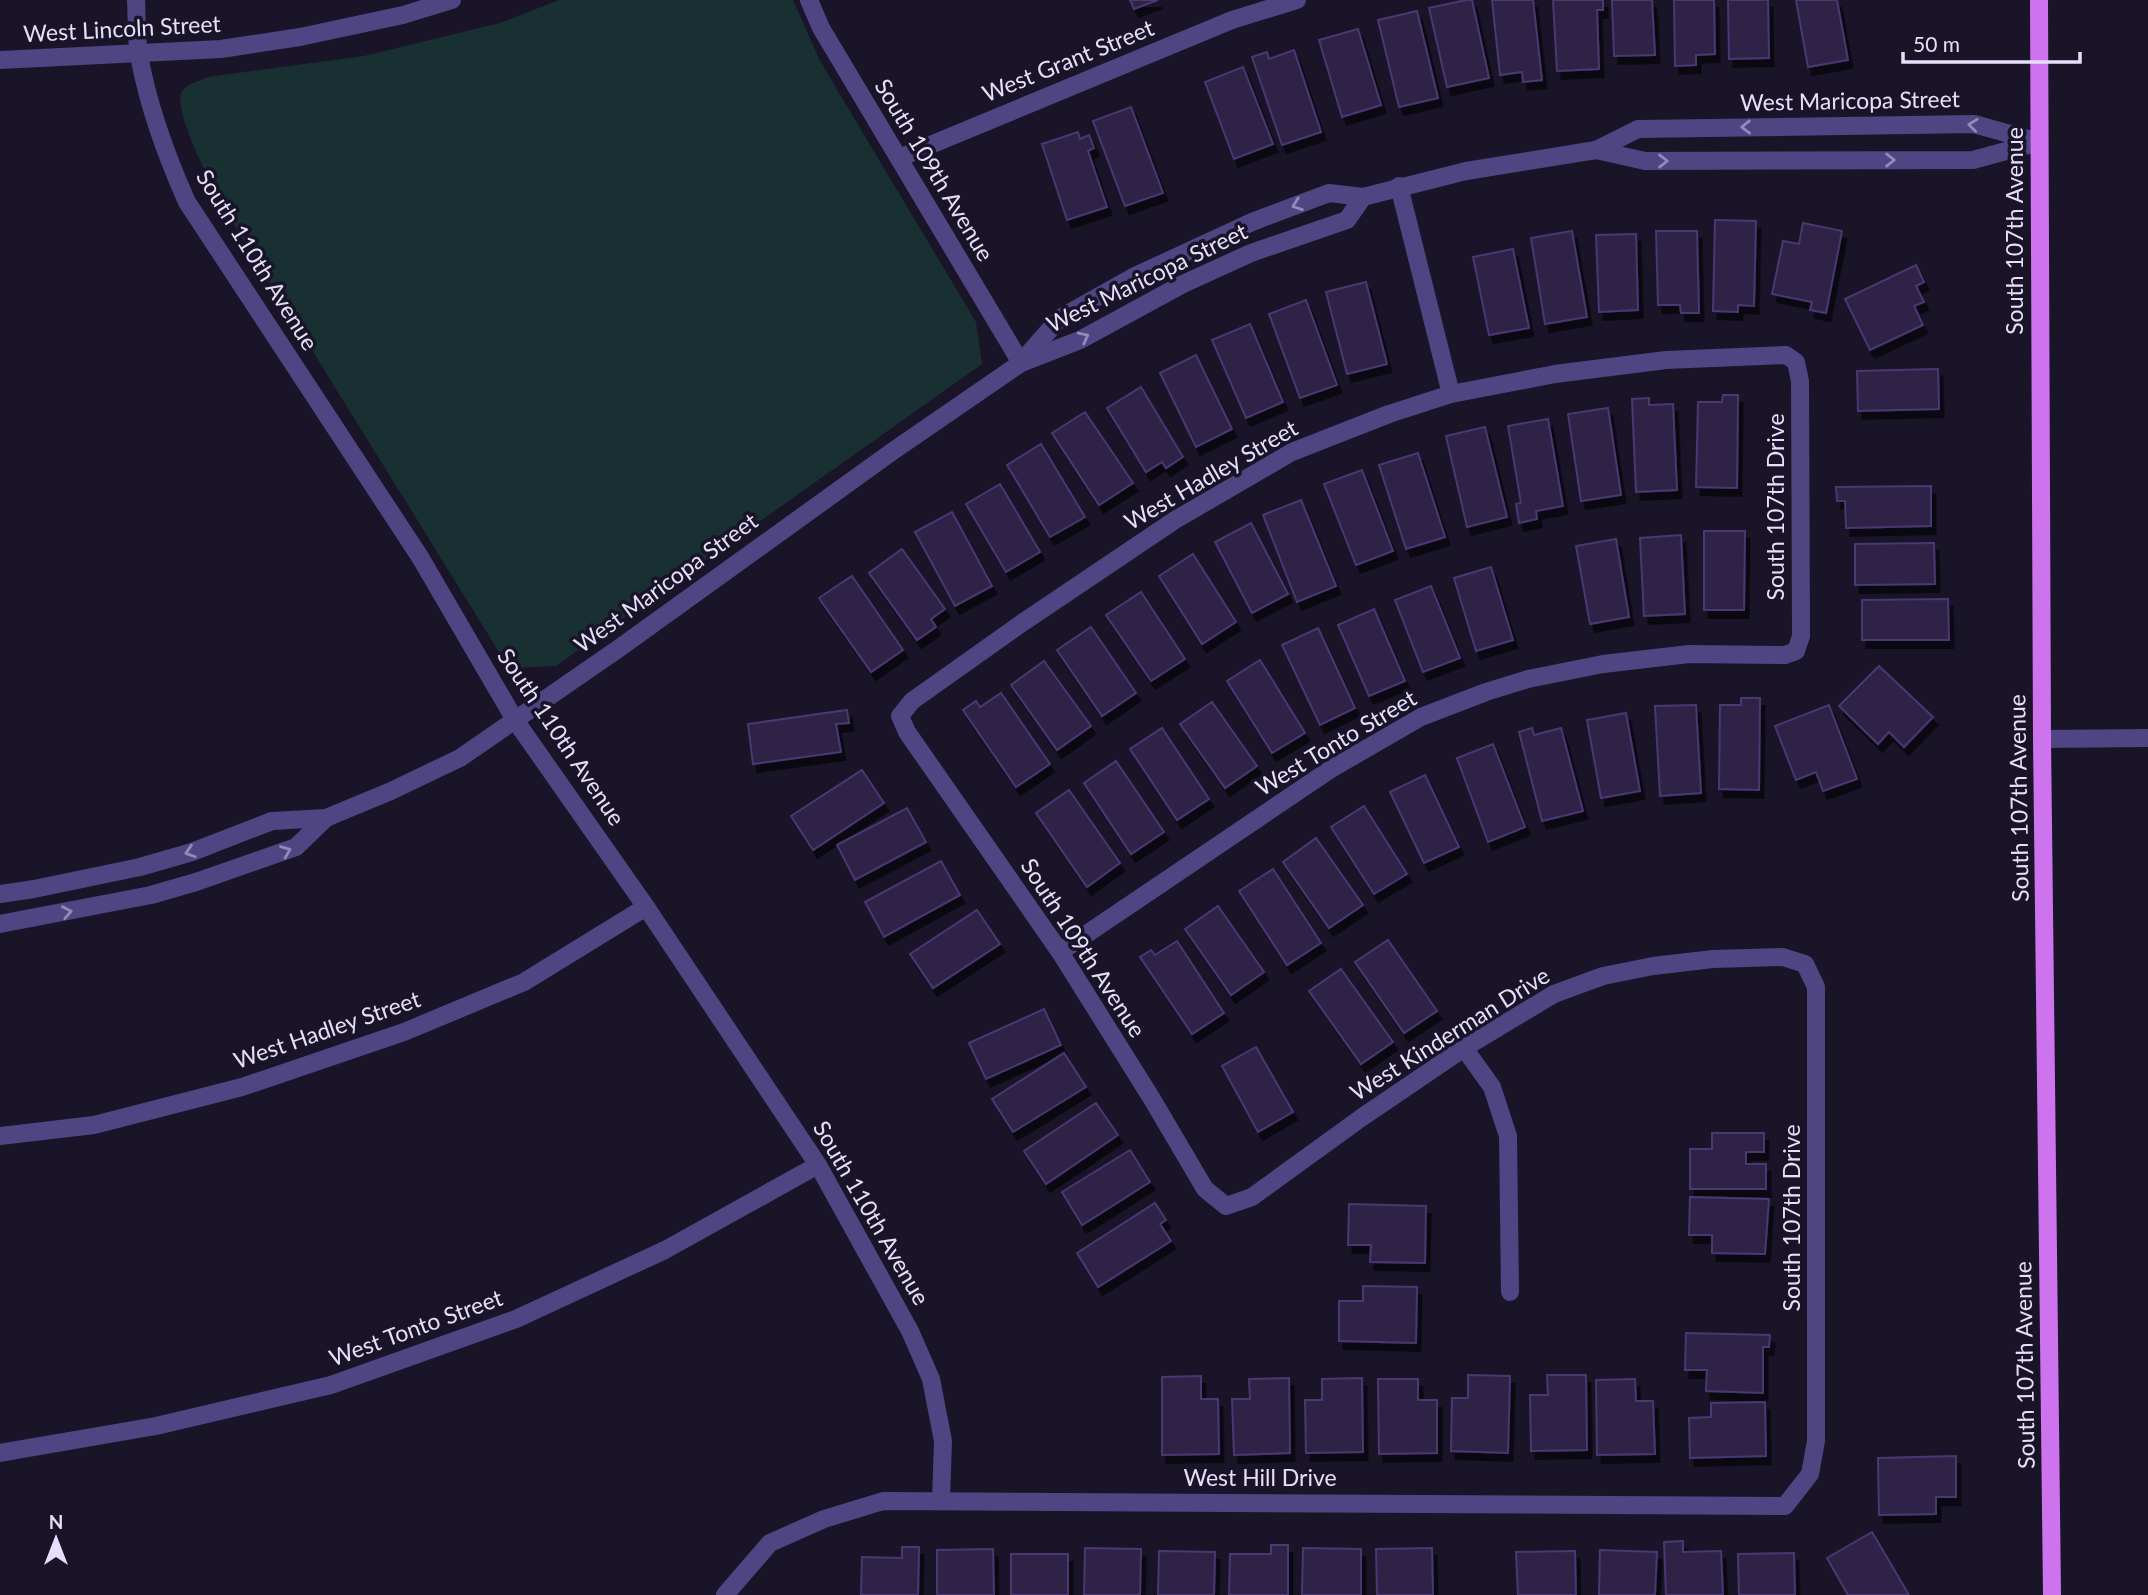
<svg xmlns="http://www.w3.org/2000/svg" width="2148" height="1595" font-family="Lato,sans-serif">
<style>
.green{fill:#183032}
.building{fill:#2e2247;stroke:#493771;stroke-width:2;filter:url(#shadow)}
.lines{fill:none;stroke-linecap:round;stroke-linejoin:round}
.minor{stroke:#4e4582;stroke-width:18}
.major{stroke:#ce73ee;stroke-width:18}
.oneway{stroke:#928ab8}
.labels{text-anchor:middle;stroke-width:7;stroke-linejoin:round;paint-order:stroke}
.street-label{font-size:23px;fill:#e6dffb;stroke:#1a1429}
</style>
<defs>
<filter id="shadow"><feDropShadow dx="4.5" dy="8" stdDeviation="0" flood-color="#0009"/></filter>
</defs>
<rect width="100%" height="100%" fill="#1a1429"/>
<path class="green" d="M559 0H793L820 61 976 322 982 364 556 666 512 668 504 660 217 197C209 177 170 106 183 90 187 84 200 81 207 77L364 56 500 23Z"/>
<g class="building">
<polygon points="1130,0 1158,0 1134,9"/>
<polygon points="1466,0 1472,0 1489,78 1447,87 1429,8"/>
<polygon points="1492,0 1533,0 1542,80 1523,82 1522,72 1500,75"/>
<polygon points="1553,0 1603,0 1603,10 1597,10 1599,69 1557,71"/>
<polygon points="1612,0 1652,0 1655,55 1614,56"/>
<polygon points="1674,0 1714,0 1715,54 1696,55 1696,65 1675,66"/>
<polygon points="1728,0 1768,0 1769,58 1729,59"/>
<polygon points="1796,0 1837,0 1848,60 1808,67"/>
<polygon points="1417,11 1438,98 1399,107 1378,20"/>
<polygon points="1358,29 1381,105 1342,117 1319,40"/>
<polygon points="1294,50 1321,132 1282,145 1252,57 1267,52 1269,59"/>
<polygon points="1243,67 1273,144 1234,159 1205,82"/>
<polygon points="1131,107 1163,193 1125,206 1093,121"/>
<polygon points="1078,132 1080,139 1089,135 1094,148 1088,151 1107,207 1067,220 1042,144"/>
<polygon points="1715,220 1756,221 1754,306 1738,305 1738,312 1713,311"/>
<polygon points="1803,223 1842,231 1826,313 1810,310 1812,302 1772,294 1783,241 1799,244"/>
<polygon points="1572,231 1587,317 1545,324 1531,238"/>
<polygon points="1656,231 1697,231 1699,313 1681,313 1680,305 1658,305"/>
<polygon points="1636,234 1638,310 1599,312 1596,235"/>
<polygon points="1513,249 1529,328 1489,335 1473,257"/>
<polygon points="1916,265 1924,282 1916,286 1924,302 1914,306 1923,325 1870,350 1845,299"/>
<polygon points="1366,282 1387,364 1347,374 1326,292"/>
<polygon points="1306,300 1337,385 1300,398 1269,314"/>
<polygon points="1250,324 1283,402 1246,418 1212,340"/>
<polygon points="1196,355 1232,429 1196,447 1160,373"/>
<polygon points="1938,369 1939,409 1858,411 1857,371"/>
<polygon points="1141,387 1183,457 1166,468 1162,462 1146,472 1107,408"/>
<polygon points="1723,395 1738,395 1737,488 1696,487 1698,402 1722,402"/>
<polygon points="1649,398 1649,405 1673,404 1677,490 1636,492 1632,399"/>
<polygon points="1608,408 1621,495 1581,501 1568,414"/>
<polygon points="1085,412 1133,483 1099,505 1052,433"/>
<polygon points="1548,419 1563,506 1536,511 1537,519 1519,523 1516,504 1521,503 1508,426"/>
<polygon points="1485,427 1507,517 1467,527 1446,436"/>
<polygon points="1041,444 1085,517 1050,537 1007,465"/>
<polygon points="1418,453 1445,537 1406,549 1379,465"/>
<polygon points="1362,470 1393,551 1356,565 1324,484"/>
<polygon points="1000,484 1040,552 1006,572 966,504"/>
<polygon points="1931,486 1931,526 1846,528 1845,501 1837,501 1836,487"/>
<polygon points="1301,500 1336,586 1297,602 1263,515"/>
<polygon points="952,512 992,586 955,606 915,532"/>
<polygon points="1251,523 1288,594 1252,613 1215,542"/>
<polygon points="1704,531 1745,531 1744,610 1704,610"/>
<polygon points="1681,535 1685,614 1644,616 1640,538"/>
<polygon points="1616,539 1629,617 1590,624 1576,546"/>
<polygon points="1934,543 1935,584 1855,585 1855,544"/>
<polygon points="902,549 945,609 931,619 936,627 917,640 869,573"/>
<polygon points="1193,554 1236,622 1202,644 1159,576"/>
<polygon points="1491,567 1513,640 1476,651 1454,578"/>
<polygon points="852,576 903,650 871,672 819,598"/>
<polygon points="1431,586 1460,658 1423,672 1395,600"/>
<polygon points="1141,592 1185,659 1151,681 1106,615"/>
<polygon points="1948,599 1949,640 1862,640 1862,600"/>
<polygon points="1374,609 1405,681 1369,696 1338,625"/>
<polygon points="1091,627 1136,693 1102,716 1057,650"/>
<polygon points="1318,628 1355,708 1320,725 1282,645"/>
<polygon points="1260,660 1305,733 1272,753 1227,681"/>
<polygon points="1044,661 1091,726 1057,750 1011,685"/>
<polygon points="1879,666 1933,717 1904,747 1889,732 1878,744 1839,706"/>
<polygon points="1001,693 1050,764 1016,787 963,710 976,701 980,707"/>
<polygon points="1741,698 1760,698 1759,790 1719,789 1720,705 1741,705"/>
<polygon points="1212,702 1257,766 1225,788 1180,724"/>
<polygon points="1696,705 1701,793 1660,796 1655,706"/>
<polygon points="1829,705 1857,779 1823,791 1816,772 1796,780 1775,726"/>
<polygon points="847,710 849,723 836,724 841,752 753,764 748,724"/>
<polygon points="1626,713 1640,791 1601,798 1587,720"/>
<polygon points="1162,728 1209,799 1177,820 1130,749"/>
<polygon points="1532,728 1534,735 1561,728 1583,811 1542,821 1519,732"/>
<polygon points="1493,744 1525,827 1488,842 1457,758"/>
<polygon points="1116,761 1164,832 1131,854 1084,783"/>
<polygon points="862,770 884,803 813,850 791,816"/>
<polygon points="1425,775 1459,847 1424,863 1390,792"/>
<polygon points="1069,790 1120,863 1087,887 1036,813"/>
<polygon points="1364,806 1407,874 1374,894 1331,827"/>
<polygon points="907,808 926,842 855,880 837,845"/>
<polygon points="1316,838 1363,905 1329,928 1283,862"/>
<polygon points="941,861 960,895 884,937 865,902"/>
<polygon points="1273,869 1321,943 1287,965 1239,891"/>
<polygon points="1218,906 1264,972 1231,995 1185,929"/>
<polygon points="977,910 1000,944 933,988 910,954"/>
<polygon points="1388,940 1437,1011 1404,1033 1355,962"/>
<polygon points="1177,941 1224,1013 1192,1034 1140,957 1151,950 1155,955"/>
<polygon points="1341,969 1393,1042 1361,1064 1309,991"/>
<polygon points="1044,1009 1061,1045 986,1079 969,1043"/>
<polygon points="1256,1047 1293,1112 1258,1132 1222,1066"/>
<polygon points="1064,1053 1086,1087 1013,1132 992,1099"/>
<polygon points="1096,1103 1118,1135 1046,1184 1024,1151"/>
<polygon points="1712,1133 1764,1133 1764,1152 1746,1152 1746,1164 1766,1164 1766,1189 1690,1189 1690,1149 1712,1149"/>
<polygon points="1130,1150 1150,1182 1082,1225 1062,1192"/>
<polygon points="1690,1197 1769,1199 1765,1254 1712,1253 1712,1235 1689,1235"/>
<polygon points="1155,1203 1166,1220 1160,1224 1171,1241 1098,1287 1077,1253"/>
<polygon points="1349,1204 1426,1206 1425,1263 1370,1262 1371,1245 1348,1245"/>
<polygon points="1363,1286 1417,1287 1416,1343 1339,1341 1339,1301 1363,1301"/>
<polygon points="1686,1333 1770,1335 1769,1347 1763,1347 1763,1393 1706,1391 1707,1370 1685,1370"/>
<polygon points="1468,1375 1510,1376 1508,1453 1451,1451 1452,1398 1468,1398"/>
<polygon points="1547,1375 1586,1375 1587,1450 1531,1451 1530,1395 1548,1395"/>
<polygon points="1201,1376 1201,1399 1218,1399 1219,1454 1162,1455 1162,1377"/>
<polygon points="1289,1378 1290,1453 1234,1455 1232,1399 1250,1399 1249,1379"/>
<polygon points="1362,1378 1363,1452 1306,1453 1305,1400 1322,1400 1322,1379"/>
<polygon points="1378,1379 1418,1379 1418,1400 1437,1400 1437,1453 1379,1454"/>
<polygon points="1635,1379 1636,1401 1653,1401 1655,1454 1597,1455 1596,1380"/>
<polygon points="1765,1402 1766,1456 1690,1458 1689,1418 1711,1417 1711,1403"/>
<polygon points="1956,1456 1956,1497 1936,1497 1936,1514 1879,1515 1878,1458"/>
<polygon points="1872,1532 1909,1595 1848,1595 1827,1558"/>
<polygon points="1683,1541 1683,1552 1721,1551 1723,1595 1666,1595 1664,1542"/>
<polygon points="1271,1545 1288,1545 1288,1595 1229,1595 1230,1554 1271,1554"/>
<polygon points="902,1547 919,1547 918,1595 861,1595 862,1557 902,1558"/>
<polygon points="1085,1548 1141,1549 1140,1595 1084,1595"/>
<polygon points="1303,1548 1361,1549 1361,1595 1302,1595"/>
<polygon points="1432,1548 1433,1595 1377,1595 1376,1549"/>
<polygon points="993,1549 994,1595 937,1595 937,1550"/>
<polygon points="1600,1550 1657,1552 1655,1595 1599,1595"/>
<polygon points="1159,1551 1215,1552 1214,1595 1158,1595"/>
<polygon points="1575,1551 1576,1595 1518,1595 1516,1552"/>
<polygon points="1794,1553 1795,1595 1739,1595 1738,1554"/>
<rect x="1011" y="1554" width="57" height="41"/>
</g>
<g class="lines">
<g class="minor">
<path d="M136 0C137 18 136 37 139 55 148 106 166 155 187 202L420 557 515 720 646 907 818 1165 910 1331 931 1379 943 1441 941 1500"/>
<polyline points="809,0 821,28 1021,363"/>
<polyline points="0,60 221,49 300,37 403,15 452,0"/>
<polyline points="1596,150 1645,161 1973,160 2039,142"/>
<polyline points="899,158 1232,20 1297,0"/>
<polyline points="1399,186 1451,394"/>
<polyline points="1023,360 1060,318 1133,277 1252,222 1329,193 1363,197 1466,171 1596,150 1638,129 1974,124 2039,142"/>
<polyline points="2042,739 2148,738"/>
<polyline points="0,894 34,889 140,867 192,852 272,821 326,818 391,791 460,758 618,649 893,451 1021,363 1080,340 1183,284 1251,253 1347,220 1363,197"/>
<polyline points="0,924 151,895 196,882 296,847 326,818"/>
<polyline points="1464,1048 1492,1087 1508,1136 1510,1292"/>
<polyline points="0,1136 94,1125 242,1087 404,1032 524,982 646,907"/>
<polyline points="0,1453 156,1426 331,1385 516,1319 665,1250 818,1165"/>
<polyline points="725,1595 770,1543 824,1519 883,1501 1785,1506 1810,1474 1816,1441 1816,987 1805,964 1783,957 1713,959 1653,966 1603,976 1554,994 1464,1048 1361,1118 1252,1197 1226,1206 1205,1189 1152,1099 1060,952 907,732 900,716 912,701 1022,623 1175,520 1292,452 1389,414 1451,394 1555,374 1666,360 1786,355 1796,362 1800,381 1801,636 1796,651 1785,655 1689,654 1603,664 1528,679 1486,692 1421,717 1331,769 1060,952"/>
</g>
<polyline class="major" points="2039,0 2042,739 2052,1595"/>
</g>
<defs><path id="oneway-chevron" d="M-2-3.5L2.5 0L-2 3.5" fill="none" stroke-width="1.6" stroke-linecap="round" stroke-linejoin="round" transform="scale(1.75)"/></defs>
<g class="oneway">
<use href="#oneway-chevron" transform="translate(1973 125) rotate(-173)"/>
<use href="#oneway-chevron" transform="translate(1746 127) rotate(179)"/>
<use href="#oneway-chevron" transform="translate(1890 160)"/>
<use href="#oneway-chevron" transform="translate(1663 161)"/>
<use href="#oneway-chevron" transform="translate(1297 205) rotate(160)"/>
<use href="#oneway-chevron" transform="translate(1084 337) rotate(-27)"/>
<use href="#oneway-chevron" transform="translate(286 851) rotate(-22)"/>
<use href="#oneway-chevron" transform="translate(190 852) rotate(162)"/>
<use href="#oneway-chevron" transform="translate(67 912) rotate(-11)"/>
</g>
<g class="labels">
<g class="street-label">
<text transform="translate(122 29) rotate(-3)" y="8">West Lincoln Street</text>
<text transform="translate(1068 61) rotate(-22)" y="8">West Grant Street</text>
<text transform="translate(1850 101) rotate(-1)" y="8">West Maricopa Street</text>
<text transform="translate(934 170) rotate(59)" y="8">South 109th Avenue</text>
<text transform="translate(2015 231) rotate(-90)" y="8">South 107th Avenue</text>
<text transform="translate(257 260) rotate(58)" y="8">South 110th Avenue</text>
<text transform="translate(1147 278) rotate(-26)" y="8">West Maricopa Street</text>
<text transform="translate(1211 475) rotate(-30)" y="8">West Hadley Street</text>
<text transform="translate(1776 507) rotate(-90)" y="8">South 107th Drive</text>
<text transform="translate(666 583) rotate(-36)" y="8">West Maricopa Street</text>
<text transform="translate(561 737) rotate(56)" y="8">South 110th Avenue</text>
<text transform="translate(1336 743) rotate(-31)" y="8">West Tonto Street</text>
<text transform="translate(2019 798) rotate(-91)" y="8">South 107th Avenue</text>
<text transform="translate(1083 948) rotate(57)" y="8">South 109th Avenue</text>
<text transform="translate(327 1030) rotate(-19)" y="8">West Hadley Street</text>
<text transform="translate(1450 1034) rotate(-32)" y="8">West Kinderman Drive</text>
<text transform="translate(871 1213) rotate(60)" y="8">South 110th Avenue</text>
<text transform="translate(1792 1218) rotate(-90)" y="8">South 107th Drive</text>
<text transform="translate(416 1328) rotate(-20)" y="8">West Tonto Street</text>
<text transform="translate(2025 1365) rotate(-91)" y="8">South 107th Avenue</text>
<text x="1260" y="1486">West Hill Drive</text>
</g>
</g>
<g transform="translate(56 1539)" stroke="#1a1429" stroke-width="5" paint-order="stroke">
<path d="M0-5L12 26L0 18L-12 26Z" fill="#e6dffb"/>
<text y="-10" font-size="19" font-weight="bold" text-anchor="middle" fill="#e6dffb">N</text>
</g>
<path d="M1903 52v10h177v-10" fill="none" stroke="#e6dffb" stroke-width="3.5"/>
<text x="1913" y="52" font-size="21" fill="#e6dffb" stroke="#1a1429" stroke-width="5" paint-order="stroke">50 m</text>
</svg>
